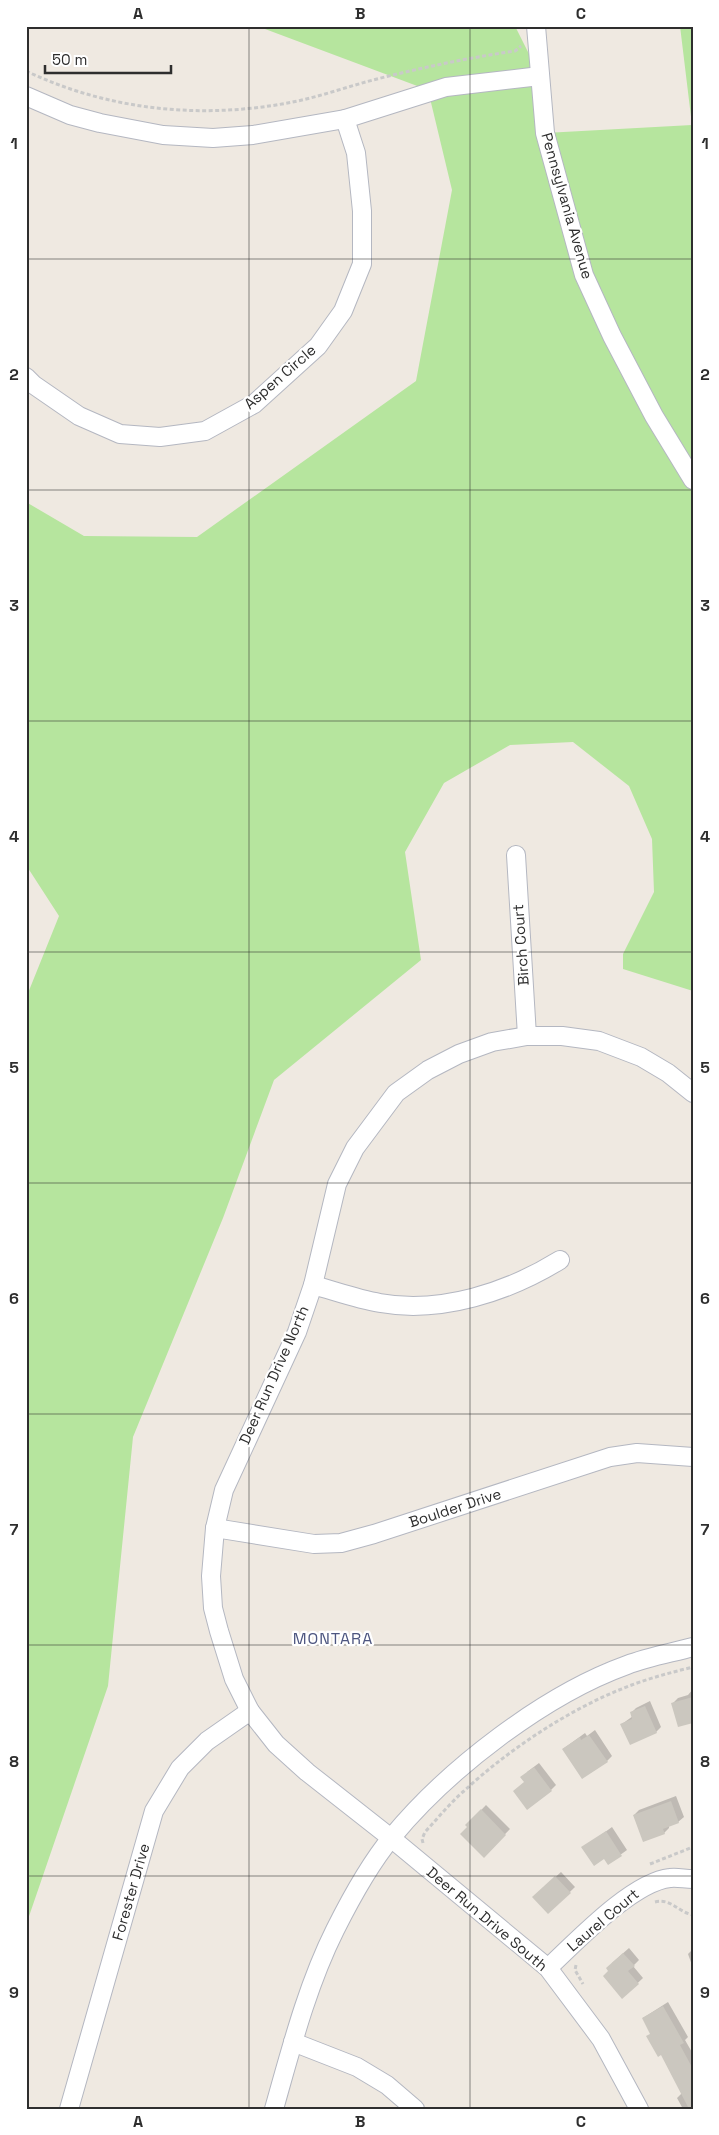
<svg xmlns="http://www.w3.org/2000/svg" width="719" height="2135" font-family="'Space Grotesk',sans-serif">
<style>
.green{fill:#b6e59e}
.shadow{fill:#0003}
.building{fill:#cbc7bf}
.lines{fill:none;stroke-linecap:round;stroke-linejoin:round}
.minor-casing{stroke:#b4b7c1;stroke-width:20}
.path{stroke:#c9c9c9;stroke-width:3;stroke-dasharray:4 2.5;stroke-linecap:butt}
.minor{stroke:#fff;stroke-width:18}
.grid{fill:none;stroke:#2e2e2e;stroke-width:1;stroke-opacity:0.55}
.labels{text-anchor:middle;stroke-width:4.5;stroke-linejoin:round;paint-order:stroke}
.street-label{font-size:15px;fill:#2e2e2e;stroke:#fff}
.neighbourhood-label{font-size:16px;letter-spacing:1px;fill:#4d5680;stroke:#fff}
.neatline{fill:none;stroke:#2e2e2e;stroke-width:2}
.grid-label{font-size:16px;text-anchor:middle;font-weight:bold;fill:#2e2e2e}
</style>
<rect width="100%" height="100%" fill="#efe9e1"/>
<polygon class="green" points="257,26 515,26 540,76 545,133 692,125 680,26 693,26 693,991 623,969 623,954 654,892 652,839 629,786 573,742 510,745 444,783 405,852 421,960 274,1080 223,1218 133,1437 108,1686 26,1925 26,998 59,916 26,865 26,502 84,536 197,537 416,381 452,190 428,90"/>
<g class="shadow">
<polygon points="693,1689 693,1721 672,1704 678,1698 688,1695"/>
<polygon points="650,1701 661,1727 656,1732 622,1724 633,1716 631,1713 636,1708"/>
<polygon points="595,1730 612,1756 607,1761 563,1749 585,1733 587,1736"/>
<polygon points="539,1763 556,1785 551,1790 525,1782 527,1772"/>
<polygon points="676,1796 684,1817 678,1822 669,1825 669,1828 664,1833 634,1815 639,1810"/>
<polygon points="486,1805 510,1829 484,1856 467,1825"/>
<polygon points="612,1827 627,1850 609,1863 605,1858 583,1848"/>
<polygon points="561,1872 575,1887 548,1913 534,1897"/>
<polygon points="629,1948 639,1960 633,1966 643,1978 623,1997 610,1970 612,1963"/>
<polygon points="693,1949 693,1968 688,1954"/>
<polygon points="668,2002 688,2037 685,2040 693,2054 693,2109 683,2109 677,2098 682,2093 643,2018"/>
</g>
<g class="building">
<polygon points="693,1697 693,1723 678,1727 671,1703"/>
<polygon points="645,1706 657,1733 630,1745 620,1724 632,1719 630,1712"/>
<polygon points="589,1735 608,1762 582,1779 562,1749 580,1737 581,1740"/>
<polygon points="534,1767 552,1791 527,1810 513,1791 524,1782 520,1777"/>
<polygon points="671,1801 679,1823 663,1829 665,1834 643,1842 633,1815"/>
<polygon points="481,1809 506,1835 484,1858 460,1834 467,1827 465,1825"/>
<polygon points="606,1831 622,1856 608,1865 604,1859 594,1866 581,1847"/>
<polygon points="555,1876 571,1893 548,1914 532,1897"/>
<polygon points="623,1953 635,1966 628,1971 639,1984 622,1999 603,1976 608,1971 606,1968"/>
<polygon points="663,2006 684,2043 680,2045 693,2069 693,2109 689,2109 661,2055 658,2057 646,2036 650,2034 642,2018"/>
</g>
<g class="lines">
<g class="minor-casing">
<g id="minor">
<polyline points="536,26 545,133 584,275 612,336 654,416 693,480"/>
<polyline points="26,96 70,115 100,123 163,135 213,138 253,135 345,119 446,87 540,76"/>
<polyline points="26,377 34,385 79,416 120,434 160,437 205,431 254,404 318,346 343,311 362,264 362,211 356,153 345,119"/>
<polyline points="516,855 527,1036"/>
<path d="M313 1285C335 1291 357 1299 380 1303 441 1314 508 1292 560 1260"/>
<polyline points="215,1528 314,1544 341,1543 374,1534 610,1457 637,1453 693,1457"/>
<path d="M548 1968C576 1942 632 1882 670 1878 677 1877 685 1879 693 1879"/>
<polyline points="293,2042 357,2067 387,2085 415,2109"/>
<polyline points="69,2109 154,1811 180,1768 207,1741 250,1711"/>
<path d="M274 2109C291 2049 307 1986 335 1930 349 1902 372 1861 392 1837 448 1769 544 1695 627 1665 648 1657 671 1653 693 1647"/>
<polyline points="639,2109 601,2039 548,1968 391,1838 307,1772 276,1744 250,1711 234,1679 219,1631 213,1608 211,1576 215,1528 224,1490 297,1332 313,1285 337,1184 355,1148 396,1093 428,1070 459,1054 492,1042 527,1036 562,1036 599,1041 641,1057 668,1073 693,1093"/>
</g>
</g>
<g class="path">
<path d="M26 71C106 109 195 119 282 104 313 99 343 88 373 80 420 68 467 58 515 51L521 46"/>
<path d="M423 1843 422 1839 425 1832C438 1818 450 1803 464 1791 508 1750 568 1710 624 1688 646 1679 669 1673 693 1667"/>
<polyline points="650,1864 693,1847"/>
<path d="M655 1902C671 1898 678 1912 693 1915"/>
<polyline points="576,1965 575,1970 583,1984"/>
</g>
<use href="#minor" class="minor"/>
</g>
<path class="grid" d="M249 26V2109M470 26V2109M26 259H693M26 490H693M26 721H693M26 952H693M26 1183H693M26 1414H693M26 1645H693M26 1876H693"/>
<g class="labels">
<g class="street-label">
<text transform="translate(567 206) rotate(74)" y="5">Pennsylvania Avenue</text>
<text transform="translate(280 377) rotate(-41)" y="5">Aspen Circle</text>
<text transform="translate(521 945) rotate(-94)" y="5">Birch Court</text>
<text transform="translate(274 1375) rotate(-66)" y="5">Deer Run Drive North</text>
<text transform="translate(455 1508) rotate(-18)" y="5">Boulder Drive</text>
<text transform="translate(131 1892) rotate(-74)" y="5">Forester Drive</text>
<text transform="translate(487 1919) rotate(40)" y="5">Deer Run Drive South</text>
<text transform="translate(603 1920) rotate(-40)" y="5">Laurel Court</text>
</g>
<g class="neighbourhood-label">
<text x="333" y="1644">MONTARA</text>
</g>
</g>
<rect width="719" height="2135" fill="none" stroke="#ffffff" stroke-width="55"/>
<path d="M45 65v8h126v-8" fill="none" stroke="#2e2e2e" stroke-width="2.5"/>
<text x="52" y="65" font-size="15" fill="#2e2e2e" stroke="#ffffff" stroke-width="4" paint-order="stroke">50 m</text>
<rect x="28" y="28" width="664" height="2080" class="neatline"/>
<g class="grid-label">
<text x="138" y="19">A</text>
<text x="360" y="19">B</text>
<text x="581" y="19">C</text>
<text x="14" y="149">1</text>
<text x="705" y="149">1</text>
<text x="14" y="380">2</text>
<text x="705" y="380">2</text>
<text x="14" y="611">3</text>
<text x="705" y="611">3</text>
<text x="14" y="842">4</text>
<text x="705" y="842">4</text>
<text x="14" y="1073">5</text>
<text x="705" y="1073">5</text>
<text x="14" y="1304">6</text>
<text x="705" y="1304">6</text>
<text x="14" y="1535">7</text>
<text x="705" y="1535">7</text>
<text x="14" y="1767">8</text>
<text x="705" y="1767">8</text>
<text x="14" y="1998">9</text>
<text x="705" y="1998">9</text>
<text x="138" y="2127">A</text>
<text x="360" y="2127">B</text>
<text x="581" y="2127">C</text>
</g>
</svg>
